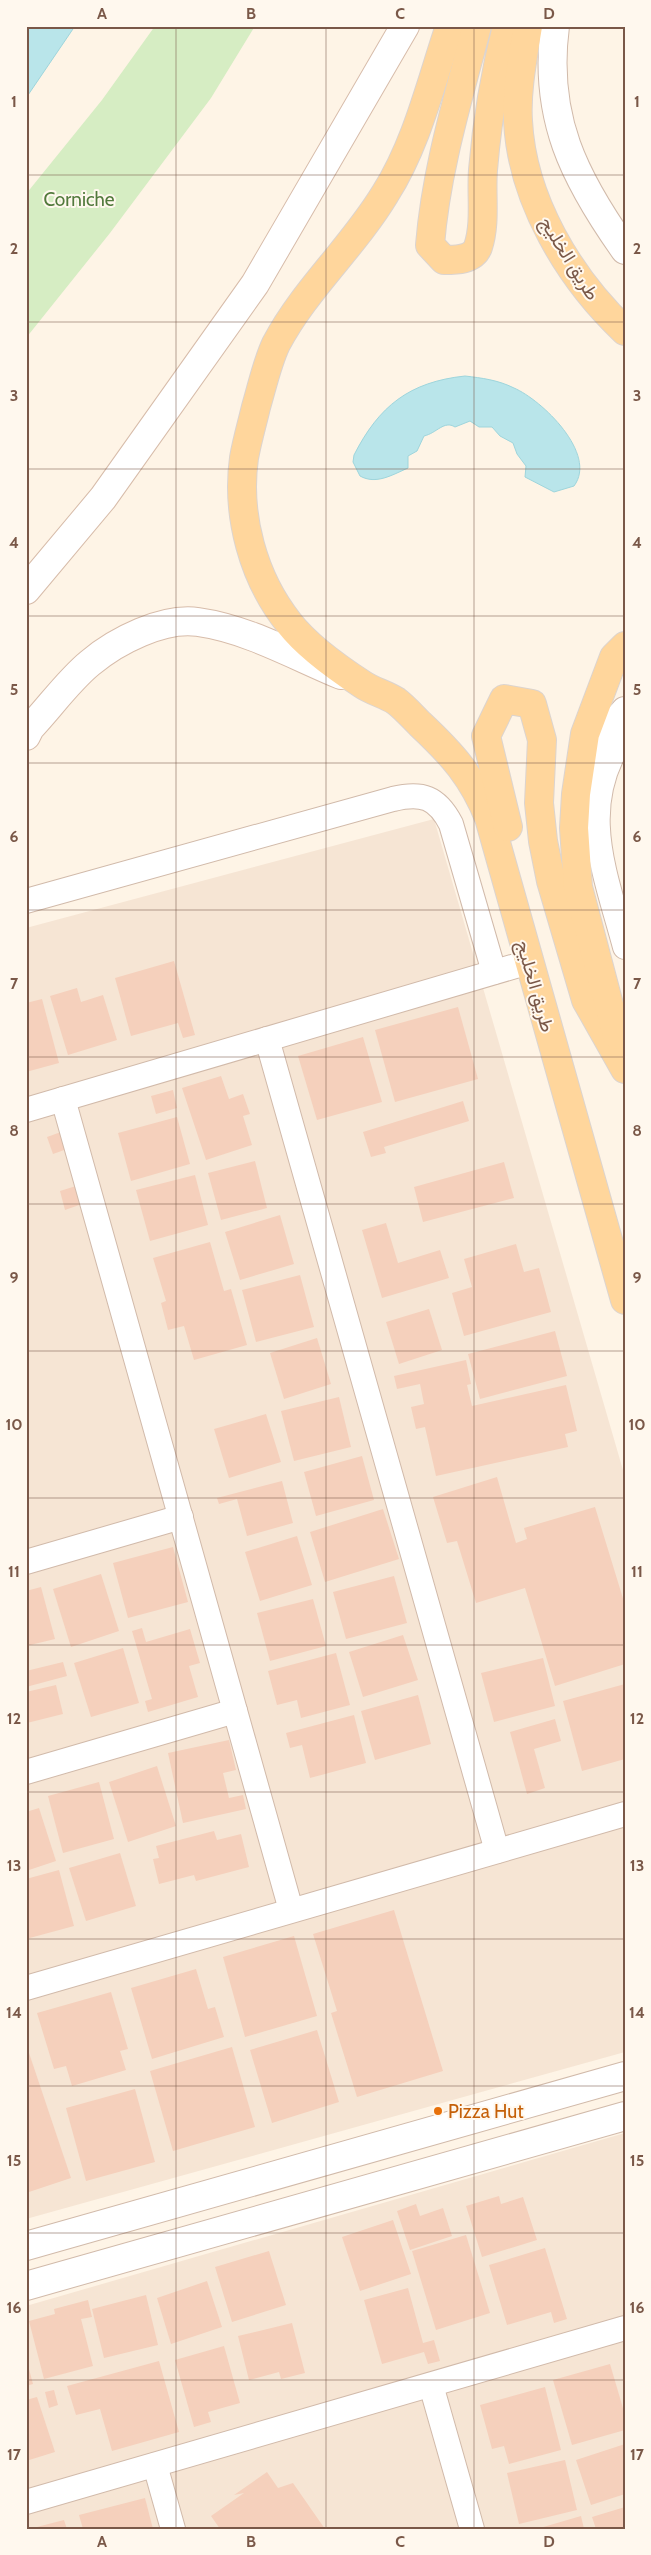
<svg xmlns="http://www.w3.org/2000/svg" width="651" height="2555" font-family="Cabin,Vazirmatn,sans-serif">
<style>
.residential{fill:#f6e5d4}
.green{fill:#d6edc3}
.water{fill:#b9e5ea;stroke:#9ed5dc}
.building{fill:#f5d0bc}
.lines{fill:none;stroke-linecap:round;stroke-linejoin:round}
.minor-casing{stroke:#d1baaa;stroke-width:26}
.tertiary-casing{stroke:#d1baaa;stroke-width:30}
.secondary-casing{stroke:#d7bcaa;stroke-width:30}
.primary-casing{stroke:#dcd4cf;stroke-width:30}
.minor{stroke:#fff;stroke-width:24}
.tertiary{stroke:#fff;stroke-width:28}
.secondary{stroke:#fff;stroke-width:28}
.primary{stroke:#ffd69c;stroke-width:28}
.grid{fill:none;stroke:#7a5848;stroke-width:1;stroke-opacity:0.55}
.food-dot{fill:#e8710a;stroke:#fff8ee;stroke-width:2}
.labels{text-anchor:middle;stroke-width:4;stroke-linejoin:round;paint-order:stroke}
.park-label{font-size:19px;fill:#527a3c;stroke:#fff8ee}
.street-label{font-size:19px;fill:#7a5848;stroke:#fff8ee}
.food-label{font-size:19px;fill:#c56008;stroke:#fff8ee;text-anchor:start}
.neatline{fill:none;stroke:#7a5848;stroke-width:2}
.grid-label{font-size:16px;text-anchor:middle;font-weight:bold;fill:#7a5848}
</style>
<rect width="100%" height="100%" fill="#fef4e6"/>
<g class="residential">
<polygon points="434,819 625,1477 625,2052 26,2219 26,928"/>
<polygon points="625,2133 625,2529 26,2529 26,2306"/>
</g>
<polygon class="green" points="155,26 255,26 211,98 110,233 26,338 26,194 102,100"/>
<g class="water">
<polygon points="26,26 75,26 26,98"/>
<path d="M465 376C482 378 498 380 514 388 542 400 598 454 574 486L554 492 525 477 526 466 517 454 513 443 500 436 492 427H479L470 421 455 427C444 420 437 433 424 436L417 451 408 456V468C392 475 376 485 360 476L353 462 354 455C379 406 409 382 465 376Z"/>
</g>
<g class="building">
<polygon points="174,961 195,1035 183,1038 178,1023 131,1036 115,978"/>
<polygon points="77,988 81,1002 103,995 117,1040 68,1055 50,996"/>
<polygon points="42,999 59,1063 26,1072 26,1003"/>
<polygon points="458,1007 478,1079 395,1102 375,1030"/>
<polygon points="363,1037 382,1102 317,1120 298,1056"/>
<polygon points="221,1076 229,1099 243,1094 250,1114 243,1116 252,1145 206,1160 182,1088"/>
<polygon points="173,1090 177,1108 156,1114 151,1096"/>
<polygon points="463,1101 469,1121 384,1147 386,1153 371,1157 363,1132"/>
<polygon points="177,1117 190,1164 131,1181 118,1133"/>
<polygon points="61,1132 67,1149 53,1154 47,1137"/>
<polygon points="255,1161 267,1208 221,1220 208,1173"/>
<polygon points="504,1162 514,1198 423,1222 414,1187"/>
<polygon points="195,1175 208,1225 150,1241 136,1190"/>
<polygon points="76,1186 82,1204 65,1210 60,1191"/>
<polygon points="280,1215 294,1264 240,1280 225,1232"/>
<polygon points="386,1223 398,1263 440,1250 449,1278 382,1298 362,1230"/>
<polygon points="210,1242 224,1291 231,1289 247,1345 194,1360 184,1326 168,1330 161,1303 166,1301 153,1258"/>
<polygon points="516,1244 524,1272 539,1268 551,1312 464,1336 452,1293 472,1287 464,1259"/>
<polygon points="300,1275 314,1327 256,1342 242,1290"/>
<polygon points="429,1309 442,1350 399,1364 386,1322"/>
<polygon points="555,1331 567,1376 480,1399 468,1354"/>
<polygon points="317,1338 331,1384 284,1399 270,1353"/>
<polygon points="466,1360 471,1384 467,1385 472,1406 566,1385 577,1431 565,1434 568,1447 436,1476 425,1427 416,1429 411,1407 424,1404 420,1384 397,1389 394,1376"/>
<polygon points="339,1397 351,1447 294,1461 281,1411"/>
<polygon points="266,1414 281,1462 229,1478 214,1429"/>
<polygon points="362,1456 374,1500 316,1516 304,1472"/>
<polygon points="497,1477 516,1543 527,1539 524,1528 595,1507 625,1605 625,1664 555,1686 525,1588 476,1603 457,1541 447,1543 433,1497"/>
<polygon points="282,1481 293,1523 247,1536 237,1499 219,1504 217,1498"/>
<polygon points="383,1509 399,1559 325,1582 310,1532"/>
<polygon points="297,1536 312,1585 260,1601 245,1552"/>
<polygon points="173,1547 188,1602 128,1618 113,1563"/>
<polygon points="101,1574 119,1631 71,1647 53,1589"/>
<polygon points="394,1576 407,1623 346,1639 333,1592"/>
<polygon points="41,1587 55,1639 26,1646 26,1591"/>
<polygon points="313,1599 326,1646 270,1661 257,1613"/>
<polygon points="142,1628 146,1642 190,1629 200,1663 189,1666 198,1697 148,1712 145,1701 152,1699 132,1631"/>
<polygon points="403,1635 418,1680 363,1697 349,1652"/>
<polygon points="123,1648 139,1703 91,1717 74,1663"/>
<polygon points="336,1653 350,1705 301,1718 297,1700 277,1705 268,1671"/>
<polygon points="543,1658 555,1706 494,1722 481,1673"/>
<polygon points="63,1662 67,1676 26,1687 26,1671"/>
<polygon points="625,1684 625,1759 582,1771 563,1701"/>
<polygon points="56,1685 63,1714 27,1723 26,1692"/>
<polygon points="418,1695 431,1744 375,1760 361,1711"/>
<polygon points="354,1715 366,1763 310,1778 302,1745 290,1748 286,1733"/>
<polygon points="555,1719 561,1741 534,1749 545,1788 527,1794 510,1732"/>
<polygon points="229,1740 236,1770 223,1773 229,1798 243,1795 246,1809 183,1823 168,1753"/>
<polygon points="157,1766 176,1826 128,1842 109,1782"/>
<polygon points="99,1782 114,1839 63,1853 48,1796"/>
<polygon points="39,1808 56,1861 26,1871 26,1812"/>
<polygon points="214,1831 217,1840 241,1834 249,1867 196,1881 194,1875 159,1884 153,1859 159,1858 156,1846"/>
<polygon points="120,1853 136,1906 86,1921 69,1868"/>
<polygon points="59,1870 74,1926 26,1939 26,1879"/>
<polygon points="394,1910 443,2071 357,2097 331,2013 337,2011 313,1934"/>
<polygon points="294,1936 317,2016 245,2037 223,1957"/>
<polygon points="196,1969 208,2009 215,2007 224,2037 152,2059 131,1988"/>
<polygon points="111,1992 128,2049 120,2051 126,2070 72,2086 66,2066 54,2069 37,2013"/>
<polygon points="317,2030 339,2102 272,2123 250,2050"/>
<polygon points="26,2044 71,2178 26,2193"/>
<polygon points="232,2047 255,2127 173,2151 150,2071"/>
<polygon points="135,2089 155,2162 86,2181 66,2108"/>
<polygon points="499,2196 501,2204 523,2197 537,2240 482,2257 466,2206"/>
<polygon points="416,2204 420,2216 443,2208 452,2236 410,2250 397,2211"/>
<polygon points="393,2220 411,2274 360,2291 342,2237"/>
<polygon points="466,2235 490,2313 436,2330 412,2251"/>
<polygon points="545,2248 567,2319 554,2323 551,2312 507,2325 489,2265"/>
<polygon points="269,2251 286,2305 232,2322 215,2267"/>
<polygon points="207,2281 222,2327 171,2344 157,2298"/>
<polygon points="408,2288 423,2343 434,2340 440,2361 428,2364 424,2352 382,2364 364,2300"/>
<polygon points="146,2295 158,2345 104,2358 92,2309"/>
<polygon points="88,2300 92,2317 81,2319 93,2366 44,2379 29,2321 55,2314 54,2309"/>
<polygon points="292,2323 305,2373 281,2379 279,2372 249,2380 238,2336"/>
<polygon points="224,2346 240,2403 208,2412 211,2422 194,2427 175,2360"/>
<polygon points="26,2358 33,2384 26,2386"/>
<polygon points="159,2361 179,2432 112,2451 100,2409 76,2415 67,2386"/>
<polygon points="610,2364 625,2415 625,2430 572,2445 553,2380"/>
<polygon points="545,2387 561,2450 509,2464 504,2446 492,2449 480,2405"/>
<polygon points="54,2390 58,2405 49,2408 45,2392"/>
<polygon points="37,2397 55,2452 26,2461 26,2400"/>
<polygon points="625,2444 625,2494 591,2505 576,2460"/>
<polygon points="565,2460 577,2510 519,2524 507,2473"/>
<polygon points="267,2472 278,2488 293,2483 325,2529 220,2529 211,2516 244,2493 234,2495"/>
<polygon points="145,2498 153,2529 83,2529 79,2515"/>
<polygon points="625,2507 625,2529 596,2529 592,2517"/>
<polygon points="581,2516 584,2529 540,2529 540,2528"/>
<polygon points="64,2520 67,2529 33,2529 33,2528"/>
</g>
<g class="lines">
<g class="minor-casing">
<g id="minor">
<path d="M625 734C575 805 605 872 625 947"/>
<path d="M26 901 393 799C422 792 437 797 451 824L494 972"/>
<polyline points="267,1039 497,1851"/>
<polyline points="63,1099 291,1910"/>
<polyline points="26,1110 529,962"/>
<polyline points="26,1562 181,1517"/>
<polyline points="26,1772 235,1711"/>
<polyline points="26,1988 625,1814"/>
<polyline points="431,2385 472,2529"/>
<polyline points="155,2465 173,2529"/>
<polyline points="26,2502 625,2328"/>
</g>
</g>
<g class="tertiary-casing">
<g id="tertiary">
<path d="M555 26C543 117 574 178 625 250"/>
<polyline points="582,798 607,732 625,711"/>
<polyline points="26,2246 625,2076"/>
<polyline points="26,2286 625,2116"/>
</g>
</g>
<g class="secondary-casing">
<g id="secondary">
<polyline points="26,590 103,498 255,284 405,26"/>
<path d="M26 736 30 728C50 707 68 681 90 663 116 641 163 617 198 622 248 629 295 656 341 675"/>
</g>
</g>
<g class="primary-casing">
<g id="primary">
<path d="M450 26C431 82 417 144 385 194 353 247 305 289 276 344 267 363 262 387 256 407 252 424 247 441 244 458 236 515 253 578 289 623 306 645 339 669 362 684 372 691 385 694 396 701 404 707 412 716 420 724 452 754 473 777 489 818L625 1300"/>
<path d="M477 26C458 99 436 170 430 245L444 260C456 260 473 260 478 247 486 223 481 195 483 170 487 121 495 74 507 26"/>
<path d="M528 26C523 57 516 90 518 121 522 200 569 278 625 331"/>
<polyline points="508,827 486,736 504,699 532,704 542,740 539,803 543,841 551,881 586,1000 625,1069"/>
<polyline points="617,1035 578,887 574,828 576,794 585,734 614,657 625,646"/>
</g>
</g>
<use href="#minor" class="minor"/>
<use href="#tertiary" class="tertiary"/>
<use href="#secondary" class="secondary"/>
<use href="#primary" class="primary"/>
</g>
<path class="grid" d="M176 26V2529M326 26V2529M474 26V2529M26 175H625M26 322H625M26 469H625M26 616H625M26 763H625M26 910H625M26 1057H625M26 1204H625M26 1351H625M26 1498H625M26 1645H625M26 1792H625M26 1939H625M26 2086H625M26 2233H625M26 2380H625"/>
<circle class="food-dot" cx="438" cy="2111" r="5"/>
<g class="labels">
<g class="park-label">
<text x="79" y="206">Corniche</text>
</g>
<g class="street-label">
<text transform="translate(570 258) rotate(58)" y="7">طريق الخليج</text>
<text transform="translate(536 986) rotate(74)" y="7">طريق الخليج</text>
</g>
<g class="food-label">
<text x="448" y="2118">Pizza Hut</text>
</g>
</g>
<rect width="651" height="2555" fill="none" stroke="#fff8ee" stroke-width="55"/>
<rect x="28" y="28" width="596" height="2500" class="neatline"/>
<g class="grid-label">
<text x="102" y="19">A</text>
<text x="251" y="19">B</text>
<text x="400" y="19">C</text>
<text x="549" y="19">D</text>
<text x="14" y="107">1</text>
<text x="637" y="107">1</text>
<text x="14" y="254">2</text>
<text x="637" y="254">2</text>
<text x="14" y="401">3</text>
<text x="637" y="401">3</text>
<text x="14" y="548">4</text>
<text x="637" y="548">4</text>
<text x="14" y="695">5</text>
<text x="637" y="695">5</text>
<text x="14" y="842">6</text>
<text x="637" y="842">6</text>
<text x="14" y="989">7</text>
<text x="637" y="989">7</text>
<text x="14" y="1136">8</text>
<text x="637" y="1136">8</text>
<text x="14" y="1283">9</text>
<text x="637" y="1283">9</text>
<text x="14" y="1430">10</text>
<text x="637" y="1430">10</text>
<text x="14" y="1577">11</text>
<text x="637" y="1577">11</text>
<text x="14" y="1724">12</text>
<text x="637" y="1724">12</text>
<text x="14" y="1871">13</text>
<text x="637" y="1871">13</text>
<text x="14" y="2018">14</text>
<text x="637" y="2018">14</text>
<text x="14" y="2166">15</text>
<text x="637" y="2166">15</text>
<text x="14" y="2313">16</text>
<text x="637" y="2313">16</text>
<text x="14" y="2460">17</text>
<text x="637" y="2460">17</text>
<text x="102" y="2547">A</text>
<text x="251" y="2547">B</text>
<text x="400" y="2547">C</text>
<text x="549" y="2547">D</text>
</g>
</svg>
